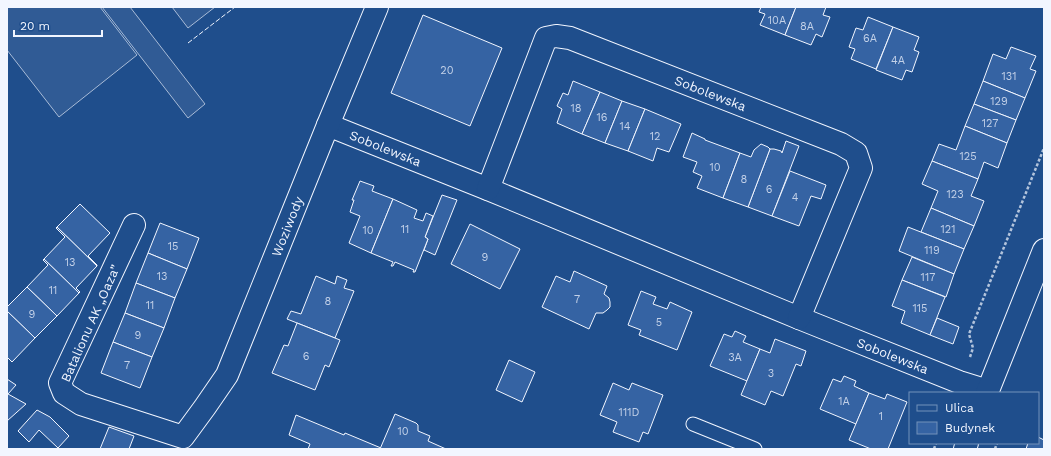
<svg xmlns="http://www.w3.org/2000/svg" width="1051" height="456" font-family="'Work Sans',sans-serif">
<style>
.built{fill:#305b95;stroke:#a8bbd7}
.building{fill:#3563a3;stroke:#f2f6ff}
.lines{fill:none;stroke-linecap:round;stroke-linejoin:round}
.lane-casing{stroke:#f2f6ff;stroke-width:15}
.street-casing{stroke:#f2f6ff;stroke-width:24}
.secondary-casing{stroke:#f2f6ff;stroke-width:24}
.path{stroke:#b3c4dc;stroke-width:2.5;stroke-dasharray:3 2;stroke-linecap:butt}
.lane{stroke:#1f4e8c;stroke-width:13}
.street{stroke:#1f4e8c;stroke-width:22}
.secondary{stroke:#1f4e8c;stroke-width:22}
.fence{stroke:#f2f6ff;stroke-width:1;stroke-dasharray:5 2;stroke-linecap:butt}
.labels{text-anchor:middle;stroke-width:3;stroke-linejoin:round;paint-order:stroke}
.number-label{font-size:11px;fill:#c3d1e8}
.street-label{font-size:13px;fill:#f2f6ff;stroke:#1f4e8c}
</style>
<rect width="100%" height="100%" fill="#1f4e8c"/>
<g class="built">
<polygon points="7,7 100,7 137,55 59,117 7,50"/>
<polygon points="102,7 130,7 205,104 188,118"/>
<polygon points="172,7 215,7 188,28"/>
</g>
<g class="building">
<polygon points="761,7 796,7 785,35 760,25 765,14 759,12"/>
<polygon points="796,7 826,7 823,15 830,17 822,37 816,34 811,45 785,35"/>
<polygon points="423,15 502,48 470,126 391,93"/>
<polygon points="868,17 893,27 876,69 851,59 855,49 849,47 856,28 863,30"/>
<polygon points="893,27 919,37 914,50 919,52 912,72 906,70 902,80 876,70"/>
<polygon points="1011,47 1036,56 1030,69 1036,71 1025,98 983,81 993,54 1006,59"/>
<polygon points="573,81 600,92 582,134 557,123 562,109 557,106 563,93 568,95"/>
<polygon points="983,81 1025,98 1016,120 974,104"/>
<polygon points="600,92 622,101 605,143 582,134"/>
<polygon points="622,101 645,109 628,151 605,143"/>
<polygon points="974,104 1016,120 1007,143 965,126"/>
<polygon points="645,109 681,124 669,152 657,148 653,161 628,151"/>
<polygon points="965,126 1007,143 998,168 984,162 978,179 932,161 939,144 956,150"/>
<polygon points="692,133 705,139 705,140 740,153 723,198 697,188 702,176 693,172 697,162 683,157"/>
<polygon points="786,141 799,146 772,216 748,207 770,149 774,149 781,151 782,153"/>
<polygon points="761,144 768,147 770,149 748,207 723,198 740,153 751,157 754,150"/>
<polygon points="932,161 978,179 971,196 984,201 974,226 931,208 938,191 922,184"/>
<polygon points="790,171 826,185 821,199 811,196 799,226 772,216"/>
<polygon points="360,181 374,186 372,191 393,199 371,253 349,243 360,216 350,212 354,200 352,200"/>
<polygon points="442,195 457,200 435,255 424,250 428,239 425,237"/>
<polygon points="393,199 417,210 414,218 423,221 426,213 433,216 425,237 428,239 415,272 413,272 414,270 395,262 393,266 391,266 393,262 371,253"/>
<polygon points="80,204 110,233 88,256 97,265 97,266 57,227"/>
<polygon points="931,208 974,226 964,249 921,232"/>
<polygon points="160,223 199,238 187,269 148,253"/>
<polygon points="470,224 520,249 500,289 451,264"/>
<polygon points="57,227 97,266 76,288 80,292 79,293 44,259 65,237 56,228"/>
<polygon points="908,227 964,249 954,274 899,251"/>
<polygon points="148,253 187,269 175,298 136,283"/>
<polygon points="912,257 954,274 946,297 902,280"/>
<polygon points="44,259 79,293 57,316 27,287 48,265 43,260"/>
<polygon points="574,271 607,286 604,294 609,298 610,302 610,307 607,310 603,313 596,313 589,329 542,307 556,276 570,282"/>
<polygon points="316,276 335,284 337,276 347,280 344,288 354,291 335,338 287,319 291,311 301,314"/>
<polygon points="902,280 945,297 930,335 901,323 905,311 892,306"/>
<polygon points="136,283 175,298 164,328 125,313"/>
<polygon points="27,287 57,316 35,338 7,311 7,307"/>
<polygon points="641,291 656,297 653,304 667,309 670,302 692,312 677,350 639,335 641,330 628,325"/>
<polygon points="7,311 35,338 12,362 7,357"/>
<polygon points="125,313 164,328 152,357 113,342"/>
<polygon points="937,318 959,327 953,344 930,335"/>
<polygon points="297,323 340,340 329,367 325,365 315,390 272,373 284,345 288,346"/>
<polygon points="735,331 746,336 743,342 760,349 747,381 710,366 724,334 732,337"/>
<polygon points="775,339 806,351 801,366 796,364 783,396 771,391 765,405 741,395 760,349 770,353"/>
<polygon points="113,342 152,357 140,388 101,373"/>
<polygon points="509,360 535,372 522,402 496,390"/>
<polygon points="844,376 856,381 854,386 869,393 856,424 820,409 833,379 841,382"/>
<polygon points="7,379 16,385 8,394 26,404 7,421"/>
<polygon points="613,383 629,390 632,383 663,395 648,434 643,432 639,442 613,432 617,422 600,415"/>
<polygon points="869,393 885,399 887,394 907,402 888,449 871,449 849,440"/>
<polygon points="37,410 50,417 69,436 58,448 39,430 29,442 18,431"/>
<polygon points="395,414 416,423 418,425 418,431 430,436 428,441 446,449 380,449"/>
<polygon points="296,415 344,435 345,433 381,448 380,449 308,449 310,444 289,435"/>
<polygon points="109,427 134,436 129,449 100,449"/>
<polygon points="1038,437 1044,440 1044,449 1026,449 1028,443 1038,443"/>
</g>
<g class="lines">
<g class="lane-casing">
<polyline id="lane" points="693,424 755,449"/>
</g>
<g class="street-casing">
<g id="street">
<path id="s1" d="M328 125 488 189 799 318 959 382 988 391"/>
<path id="s2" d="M488 189 546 38 556 36 570 38 841 144 856 153 861 168 799 318"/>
<path id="s3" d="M134 225 60 383 64 393 81 404 183 437 205 407 227 375 328 125 377 7"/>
</g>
</g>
<g class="secondary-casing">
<g id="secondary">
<polyline points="987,393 1044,250"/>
<polyline points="965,449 967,443"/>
</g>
</g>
<g class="path">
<polyline points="970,357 973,348 969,334 1044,148"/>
<polyline points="934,449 936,443"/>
<polyline points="995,449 997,443"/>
</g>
<use href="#lane" class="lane"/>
<use href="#street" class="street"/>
<use href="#secondary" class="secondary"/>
<polyline class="fence" points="188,43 235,7"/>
</g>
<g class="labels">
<g class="number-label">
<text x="777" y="24">10A</text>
<text x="807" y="30">8A</text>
<text x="870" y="42">6A</text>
<text x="898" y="64">4A</text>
<text x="447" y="74">20</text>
<text x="1009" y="80">131</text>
<text x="999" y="105">129</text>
<text x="576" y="112">18</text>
<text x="602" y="121">16</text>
<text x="990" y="127">127</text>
<text x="625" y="130">14</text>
<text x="655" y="140">12</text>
<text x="968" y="160">125</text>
<text x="715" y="171">10</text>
<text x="744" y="183">8</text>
<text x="769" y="193">6</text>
<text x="955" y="198">123</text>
<text x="795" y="201">4</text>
<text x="405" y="233">11</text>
<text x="948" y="233">121</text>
<text x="368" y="234">10</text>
<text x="173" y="250">15</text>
<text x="932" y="254">119</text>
<text x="485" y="261">9</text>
<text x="70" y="266">13</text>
<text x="162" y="280">13</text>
<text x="928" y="281">117</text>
<text x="53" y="294">11</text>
<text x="577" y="303">7</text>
<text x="328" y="305">8</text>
<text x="150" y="309">11</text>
<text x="920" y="312">115</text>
<text x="32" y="318">9</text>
<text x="659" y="326">5</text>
<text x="138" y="339">9</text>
<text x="306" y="360">6</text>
<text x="735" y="361">3A</text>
<text x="127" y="369">7</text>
<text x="771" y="377">3</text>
<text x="844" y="405">1A</text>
<text x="629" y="416">111D</text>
<text x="881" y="420">1</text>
<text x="403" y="435">10</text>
</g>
<g class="street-label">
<text dy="5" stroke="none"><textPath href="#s2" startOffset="337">Sobolewska</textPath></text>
<text dy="5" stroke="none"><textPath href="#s1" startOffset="62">Sobolewska</textPath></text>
<text dy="5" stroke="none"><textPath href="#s3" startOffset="549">Woziwody</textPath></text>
<text transform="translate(90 323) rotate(-66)" y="5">Batalionu AK „Oaza”</text>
<text dy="5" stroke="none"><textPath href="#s1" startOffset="610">Sobolewska</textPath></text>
</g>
</g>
<rect width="1051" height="456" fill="none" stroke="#f2f6ff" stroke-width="16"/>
<rect x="909" y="392" width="130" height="52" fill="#1f4e8c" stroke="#7391ba"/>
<rect x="917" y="405" width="20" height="6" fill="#1f4e8c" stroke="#7391ba"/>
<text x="945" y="412" font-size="12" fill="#f2f6ff">Ulica</text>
<rect x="917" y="422" width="20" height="12" fill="#3563a3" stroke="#7391ba"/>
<text x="945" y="432" font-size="12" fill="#f2f6ff">Budynek</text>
<path d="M14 30v6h88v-6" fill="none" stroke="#f2f6ff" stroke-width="2"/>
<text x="20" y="30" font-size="12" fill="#f2f6ff" stroke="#1f4e8c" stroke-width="3" paint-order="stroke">20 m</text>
</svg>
